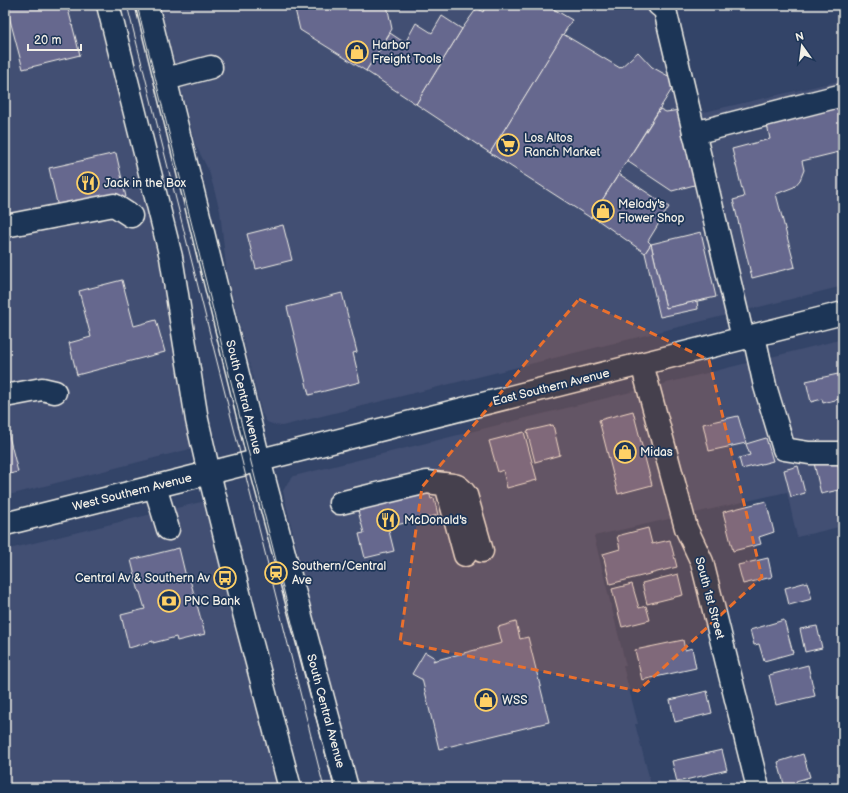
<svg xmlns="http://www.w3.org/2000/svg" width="848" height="793" font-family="'Balsamiq Sans',sans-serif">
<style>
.built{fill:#424f73}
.building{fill:#66688e;stroke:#f4f1e8}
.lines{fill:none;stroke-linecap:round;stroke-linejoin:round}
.minor-casing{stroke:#f4f1e8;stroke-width:25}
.major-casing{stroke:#f4f1e8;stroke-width:25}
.minor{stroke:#1d3557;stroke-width:22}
.major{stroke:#1d3557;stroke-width:22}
.tram{stroke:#f4f1e8;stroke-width:1}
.marked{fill:#ea702d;fill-opacity:0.2;stroke:#ea702d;stroke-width:3;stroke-dasharray:8 5;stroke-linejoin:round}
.labels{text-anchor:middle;stroke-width:3.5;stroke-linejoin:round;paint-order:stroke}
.poi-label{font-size:12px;fill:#f4f1e8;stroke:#1d3557;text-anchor:start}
.street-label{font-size:12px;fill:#f4f1e8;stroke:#1d3557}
</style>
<rect width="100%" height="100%" fill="#334468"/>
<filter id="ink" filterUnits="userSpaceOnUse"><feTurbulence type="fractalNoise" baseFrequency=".025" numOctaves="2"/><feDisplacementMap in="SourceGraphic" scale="8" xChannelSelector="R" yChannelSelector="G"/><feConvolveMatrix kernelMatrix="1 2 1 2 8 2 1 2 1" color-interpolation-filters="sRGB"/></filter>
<g filter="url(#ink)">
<g class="built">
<polygon points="5,5 98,5 163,270 198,446 186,450 5,496"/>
<polygon points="160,5 675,5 700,113 843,80 843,286 282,426 275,425 267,422 262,414 227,275 220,211 209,171 195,144"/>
<polygon points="843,339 843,526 797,537 787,492 594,536 626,666 623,666 638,724 635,724 652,788 354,788 285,500 283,491 288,482 294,476"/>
<polygon points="201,502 208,502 287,788 5,788 5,550"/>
</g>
<g class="building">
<polygon points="6,5 67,5 80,55 23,69"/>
<polygon points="294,5 387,5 392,29 366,71 300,30"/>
<polygon points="486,5 547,5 572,20 490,153 416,104 462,29 477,8 483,12"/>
<polygon points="442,16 462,29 416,104 366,71 390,33 405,43 416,23 432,33"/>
<polygon points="563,34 620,68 638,52 652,67 677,81 591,218 490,153"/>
<polygon points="843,105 843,151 802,161 804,170 800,180 794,187 776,194 795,267 752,278 733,200 744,197 732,149 770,139 767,124"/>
<polygon points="660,109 666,112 680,110 698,184 672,191 627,161"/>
<polygon points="116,153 126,197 59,212 49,168"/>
<polygon points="619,174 669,207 648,241 651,244 645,253 592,216"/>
<polygon points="283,225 292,260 256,269 247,234"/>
<polygon points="701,232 716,297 666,308 651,244"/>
<polygon points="651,244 666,308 697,301 698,309 660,317 645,253"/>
<polygon points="122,280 134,326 156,320 165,352 77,375 69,343 91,337 79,291"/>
<polygon points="342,293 357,352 353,353 360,382 309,395 287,307"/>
<polygon points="843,367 843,388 838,368"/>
<polygon points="838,374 843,393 843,398 823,403 822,399 811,402 806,381"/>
<polygon points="633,411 652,485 618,494 599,420"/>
<polygon points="738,416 746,443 709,451 703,424"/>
<polygon points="5,420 18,472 5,475"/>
<polygon points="553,425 560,455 535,462 527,431"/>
<polygon points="524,432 537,480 507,488 503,470 498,472 489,441"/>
<polygon points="766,438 773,461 742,469 739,458 750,455 746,444"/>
<polygon points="837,458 843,489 821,494 814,463"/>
<polygon points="798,466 805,493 791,497 784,470"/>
<polygon points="428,488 431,499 434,498 438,515 388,527 394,551 365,558 359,534 364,533 357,507"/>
<polygon points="766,501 774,532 759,537 761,544 733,551 723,512"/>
<polygon points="648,528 652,544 670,540 677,567 610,584 603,554 620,549 617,536"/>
<polygon points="179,548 186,577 189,576 205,634 177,641 176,637 153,643 153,641 129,648 121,615 145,609 140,592 139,592 131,560"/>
<polygon points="768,558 772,577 743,584 738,565"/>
<polygon points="678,574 683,595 647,604 642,583"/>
<polygon points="807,582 812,599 789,605 785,588"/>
<polygon points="632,584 639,608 646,606 650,620 622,627 612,589"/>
<polygon points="784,620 793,653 764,661 759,644 754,645 750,630"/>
<polygon points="516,622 520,639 528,637 549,722 439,749 422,679 421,679 412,674 425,652 435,658 433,661 502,643 498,627"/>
<polygon points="817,626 822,648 805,652 800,629"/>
<polygon points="683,640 685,650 692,648 696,668 642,680 635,650"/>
<polygon points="808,665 815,696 776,705 769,675"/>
<polygon points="707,691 712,713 675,722 670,700"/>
<polygon points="722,750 727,770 677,782 672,761"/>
<polygon points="803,754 810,777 796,781 797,786 785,788 778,762"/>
</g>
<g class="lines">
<g class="minor-casing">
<g id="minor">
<polyline points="659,5 665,10 743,338"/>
<polyline points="166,79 211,67"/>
<polyline points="694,133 843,95"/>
<polyline points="5,226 114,205 131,216"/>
<polyline points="754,336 765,386 784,449 809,453 843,453"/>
<polyline points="642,364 686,528 702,562 758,788"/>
<polyline points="5,396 42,389 55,392"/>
<path d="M443 484C456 485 458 484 466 495L482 551"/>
<polyline points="155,487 168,529"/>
<polyline points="340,503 427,482 443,484 447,489 448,492 465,555"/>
</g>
</g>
<g class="major-casing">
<g id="major">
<polyline points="108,5 171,257 197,420 209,473 247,625 290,788"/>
<polyline points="147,5 259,460 347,788"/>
<polyline points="5,524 209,473 843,313"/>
</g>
</g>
<use href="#minor" class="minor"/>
<use href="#major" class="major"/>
<g class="tram">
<polyline points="127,5 233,425 324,788"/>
<polyline points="137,5 251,462 334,788"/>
</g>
</g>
</g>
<path class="marked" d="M579 299 709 360 762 577 638 691 400 642 422 487Z"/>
<defs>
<g id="shop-ring" transform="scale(1.15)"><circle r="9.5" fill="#1d3557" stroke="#ffd166" stroke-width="1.5"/><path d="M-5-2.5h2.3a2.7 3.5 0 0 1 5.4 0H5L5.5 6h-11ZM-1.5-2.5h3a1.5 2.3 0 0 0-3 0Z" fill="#ffd166"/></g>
<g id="supermarket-ring" transform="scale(1.15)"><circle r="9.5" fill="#1d3557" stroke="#ffd166" stroke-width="1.5"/><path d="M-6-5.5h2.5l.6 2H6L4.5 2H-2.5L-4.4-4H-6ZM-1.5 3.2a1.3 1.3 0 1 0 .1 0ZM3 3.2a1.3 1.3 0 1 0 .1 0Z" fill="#ffd166"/></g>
<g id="restaurant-ring" transform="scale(1.15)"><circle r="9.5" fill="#1d3557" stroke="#ffd166" stroke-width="1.5"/><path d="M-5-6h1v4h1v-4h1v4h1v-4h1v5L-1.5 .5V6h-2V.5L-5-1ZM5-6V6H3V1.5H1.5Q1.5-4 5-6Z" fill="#ffd166"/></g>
<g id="station-ring" transform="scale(1.15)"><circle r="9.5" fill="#1d3557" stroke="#ffd166" stroke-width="1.5"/><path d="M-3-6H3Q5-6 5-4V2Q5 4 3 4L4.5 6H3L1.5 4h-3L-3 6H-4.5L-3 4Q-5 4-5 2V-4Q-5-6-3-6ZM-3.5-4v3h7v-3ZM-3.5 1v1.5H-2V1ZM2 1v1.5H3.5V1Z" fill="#ffd166"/></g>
<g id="bus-ring" transform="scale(1.15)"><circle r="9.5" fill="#1d3557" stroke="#ffd166" stroke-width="1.5"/><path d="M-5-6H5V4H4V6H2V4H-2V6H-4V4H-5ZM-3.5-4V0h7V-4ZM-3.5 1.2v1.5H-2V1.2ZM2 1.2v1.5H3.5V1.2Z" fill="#ffd166"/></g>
<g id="bank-ring" transform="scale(1.15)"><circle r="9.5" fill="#1d3557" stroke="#ffd166" stroke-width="1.5"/><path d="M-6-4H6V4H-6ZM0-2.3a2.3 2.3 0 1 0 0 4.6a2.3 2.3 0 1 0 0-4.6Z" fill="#ffd166"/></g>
</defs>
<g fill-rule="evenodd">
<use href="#shop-ring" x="357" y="52"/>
<use href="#supermarket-ring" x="508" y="145"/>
<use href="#restaurant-ring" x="88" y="183"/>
<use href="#shop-ring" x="603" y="211"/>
<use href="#shop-ring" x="625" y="452"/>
<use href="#restaurant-ring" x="388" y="520"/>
<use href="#station-ring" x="276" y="573"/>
<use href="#bus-ring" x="225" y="578"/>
<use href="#bank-ring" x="169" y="601"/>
<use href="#shop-ring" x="486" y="700"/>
</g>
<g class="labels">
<g class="poi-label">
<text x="372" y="49">Harbor<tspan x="372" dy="14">Freight Tools</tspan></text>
<text x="524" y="142">Los Altos<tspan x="524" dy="14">Ranch Market</tspan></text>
<text x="104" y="187">Jack in the Box</text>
<text x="618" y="208">Melody's<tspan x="618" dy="14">Flower Shop</tspan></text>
<text x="640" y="456">Midas</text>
<text x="404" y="524">McDonald's</text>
<text x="292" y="570">Southern/Central<tspan x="292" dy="14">Ave</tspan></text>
<text x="210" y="582" text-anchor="end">Central Av &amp; Southern Av</text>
<text x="184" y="605">PNC Bank</text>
<text x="502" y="704">WSS</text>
</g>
<g class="street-label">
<text transform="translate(551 387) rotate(-14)" y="4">East Southern Avenue</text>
<text transform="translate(244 397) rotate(76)" y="4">South Central Avenue</text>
<text transform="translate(132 492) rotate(-14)" y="4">West Southern Avenue</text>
<text transform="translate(710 598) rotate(75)" y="4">South 1st Street</text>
<text transform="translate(326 711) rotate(75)" y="4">South Central Avenue</text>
</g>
</g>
<rect width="848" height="793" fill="none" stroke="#1d3557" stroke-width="20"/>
<rect x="10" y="10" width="828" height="773" fill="none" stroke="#f4f1e8" stroke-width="1.5" filter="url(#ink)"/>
<g transform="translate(802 46) rotate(346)" stroke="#1d3557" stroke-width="3" paint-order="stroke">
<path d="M0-3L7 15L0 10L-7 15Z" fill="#f4f1e8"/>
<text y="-6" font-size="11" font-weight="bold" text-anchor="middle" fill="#f4f1e8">N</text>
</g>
<path d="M28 44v6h53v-6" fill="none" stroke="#f4f1e8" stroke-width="2"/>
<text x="34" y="44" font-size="12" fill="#f4f1e8" stroke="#1d3557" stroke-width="3" paint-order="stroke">20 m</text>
</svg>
